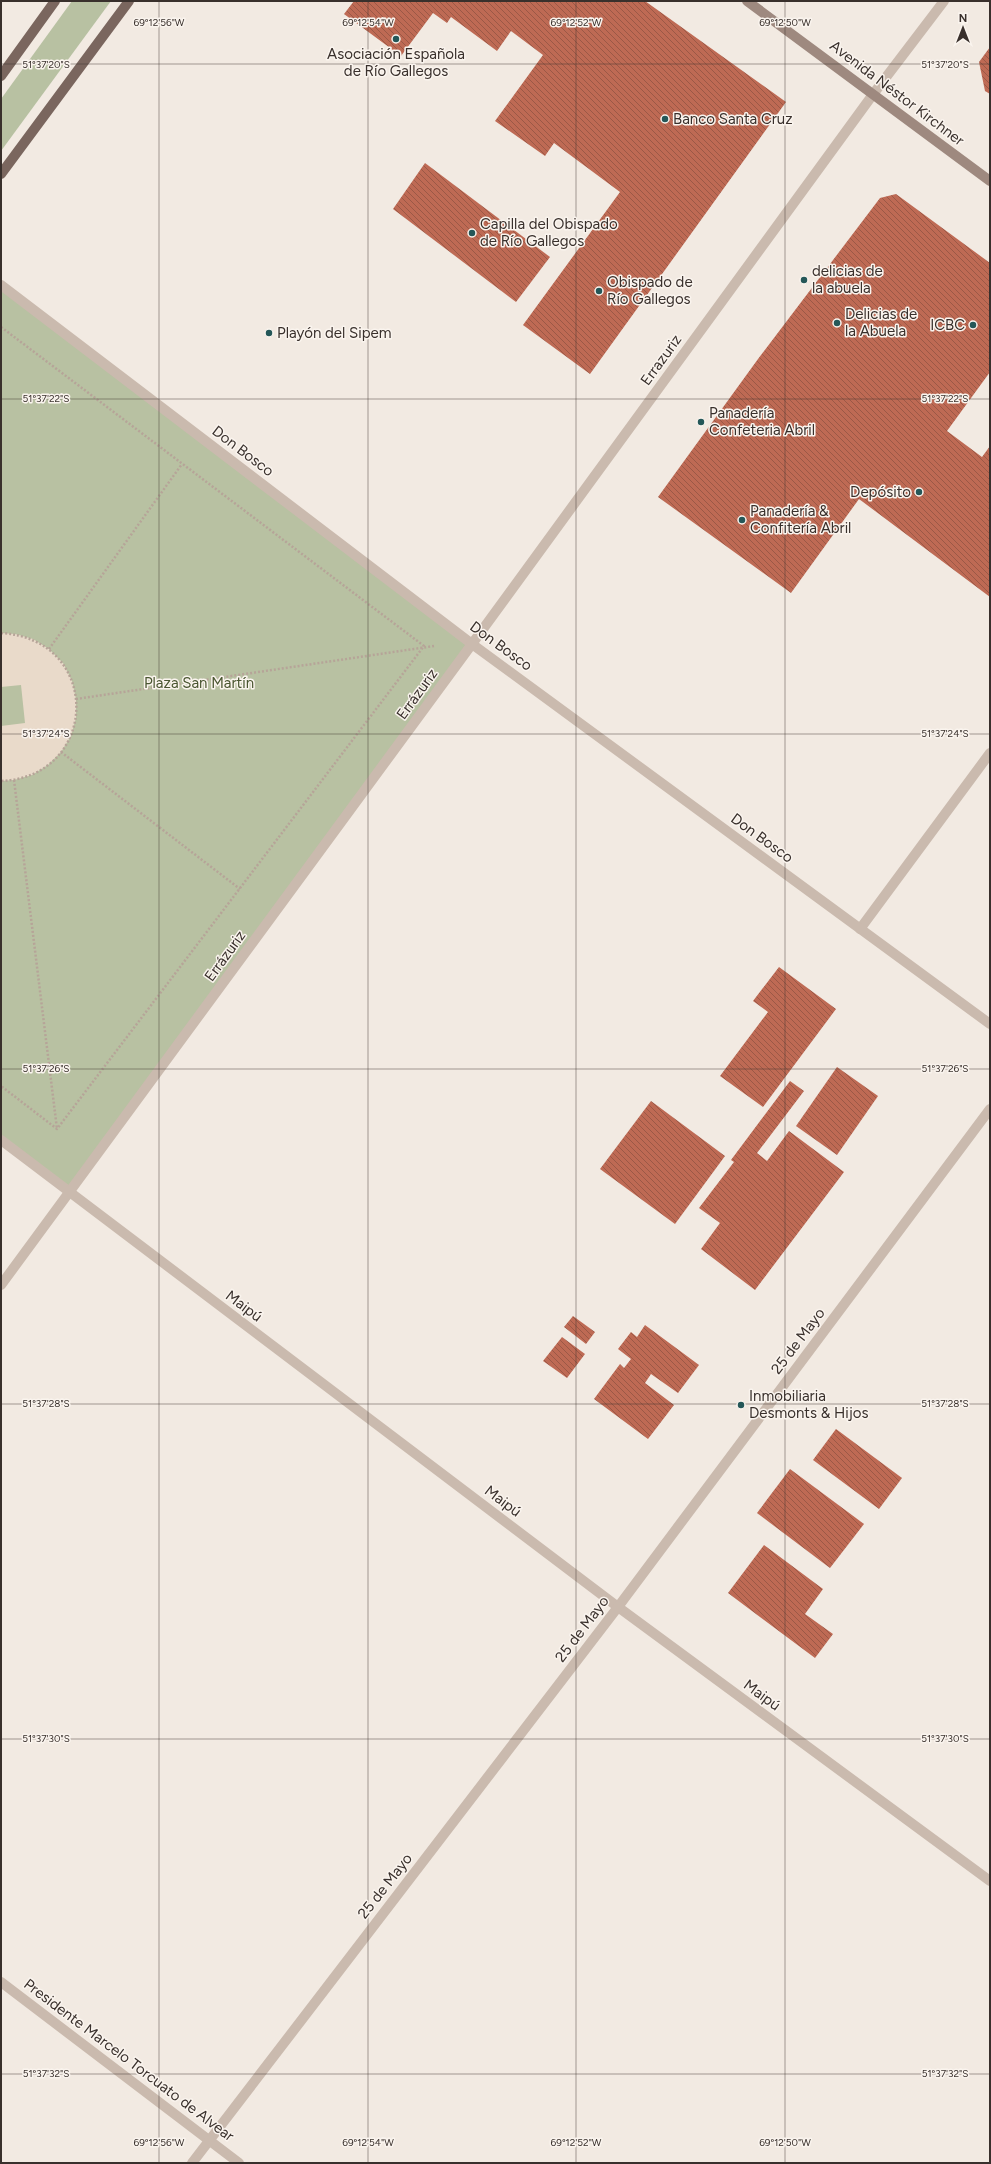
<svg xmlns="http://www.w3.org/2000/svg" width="991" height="2164" font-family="Figtree,sans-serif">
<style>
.green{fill:#b8c1a2}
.plaza{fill:#e9daca}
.building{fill:url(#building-back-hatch)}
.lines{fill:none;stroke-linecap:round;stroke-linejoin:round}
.path{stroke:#b6a498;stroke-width:2.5;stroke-dasharray:2 2;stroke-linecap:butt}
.lane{stroke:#cabaae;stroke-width:10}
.street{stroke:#cabaae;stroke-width:10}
.secondary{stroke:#9e897f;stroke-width:10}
.primary{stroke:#7a665e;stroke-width:10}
.ticks{fill:none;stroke:#39302c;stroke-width:1;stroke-opacity:0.45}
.poi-dot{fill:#245758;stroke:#faf4ee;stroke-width:1.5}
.labels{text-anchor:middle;stroke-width:3;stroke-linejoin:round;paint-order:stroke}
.poi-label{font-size:15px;fill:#39302c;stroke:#faf4ee;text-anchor:start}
.street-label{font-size:15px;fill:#39302c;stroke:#faf4ee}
.park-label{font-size:15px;fill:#4a5631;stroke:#faf4ee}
.ticks-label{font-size:10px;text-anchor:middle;fill:#39302c;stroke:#faf4ee;stroke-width:3;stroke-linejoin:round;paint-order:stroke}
</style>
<defs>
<pattern id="building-back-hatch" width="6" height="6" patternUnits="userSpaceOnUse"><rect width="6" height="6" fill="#be6a54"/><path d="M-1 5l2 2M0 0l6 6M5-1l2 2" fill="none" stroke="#9b5846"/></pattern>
</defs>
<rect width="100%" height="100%" fill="#f2eae2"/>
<g class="green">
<polygon points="72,1 111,1 1,151 1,99"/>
<polygon points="1,285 472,644 70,1193 1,1140"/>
</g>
<polygon class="plaza" points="1,633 15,634 33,639 49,649 63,663 72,681 76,699 76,718 71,736 61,752 48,765 32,775 14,780 1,781 1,726 25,723 21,685 1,687"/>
<g class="building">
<polygon points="354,1 645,1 786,102 590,374 523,325 620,192 554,143 545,156 495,121 543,55 511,31 497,51 451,17 447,23 433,13 401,56 344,14"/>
<polygon points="990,47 990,94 985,91 979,62"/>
<polygon points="425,163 550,257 516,302 393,209"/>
<polygon points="896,194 990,263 990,372 947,431 982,457 990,446 990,597 859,499 791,593 658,497 758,359 880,198"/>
<polygon points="779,967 836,1009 763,1107 720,1076 768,1012 753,1001"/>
<polygon points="837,1067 878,1096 837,1155 796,1126"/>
<polygon points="790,1081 804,1091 757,1153 767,1161 789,1131 844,1172 755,1290 701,1249 720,1223 699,1208 734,1162 731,1160"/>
<polygon points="651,1101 725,1156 675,1224 600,1169"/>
<polygon points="573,1316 595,1332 586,1344 564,1327"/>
<polygon points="645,1325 699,1365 678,1393 651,1374 645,1383 674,1405 648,1439 594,1399 620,1364 624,1368 631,1359 618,1349 631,1332 637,1337"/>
<polygon points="562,1337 585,1354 567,1378 543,1361"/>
<polygon points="836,1429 902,1478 879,1509 813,1460"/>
<polygon points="790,1469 864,1524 830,1568 757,1513"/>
<polygon points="764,1545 823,1589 805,1614 833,1634 815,1658 728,1593"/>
</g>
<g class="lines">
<g class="path">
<polyline points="1,327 424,646 57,1129 1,1086"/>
<path d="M1 633C103 639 100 777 1 781"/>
<polyline points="49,649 182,464"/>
<polyline points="76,699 434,646"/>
<polyline points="61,752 240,889"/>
<polyline points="14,780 57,1129"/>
</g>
<polyline class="lane" points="860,929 990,753"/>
<g class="street">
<polyline points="1,285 472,644 990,1024"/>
<polyline points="1,1140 618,1607 990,1881"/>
<polyline points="1,1285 472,644 874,93 944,1"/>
<polyline points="1,1982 239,2163"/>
<polyline points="192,2163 618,1607 990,1109"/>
</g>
<polyline class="secondary" points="747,1 990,181"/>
<g class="primary">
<polyline points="1,76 55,1"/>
<polyline points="1,174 129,1"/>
</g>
</g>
<path class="ticks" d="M159 1V2163M368 1V2163M576 1V2163M785 1V2163M1 64H990M1 399H990M1 734H990M1 1069H990M1 1404H990M1 1739H990M1 2074H990"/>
<g class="poi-dot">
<circle cx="396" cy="39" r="4"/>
<circle cx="665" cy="119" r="4"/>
<circle cx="472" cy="233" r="4"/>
<circle cx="804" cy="280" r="4"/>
<circle cx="599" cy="291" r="4"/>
<circle cx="837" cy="323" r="4"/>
<circle cx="973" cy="325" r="4"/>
<circle cx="269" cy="333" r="4"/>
<circle cx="701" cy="422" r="4"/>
<circle cx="919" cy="492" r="4"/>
<circle cx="742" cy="520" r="4"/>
<circle cx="741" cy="1405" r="4"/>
</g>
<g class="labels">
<g class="poi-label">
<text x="396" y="59" text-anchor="middle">Asociación Española<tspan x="396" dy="17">de Río Gallegos</tspan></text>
<text x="673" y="124">Banco Santa Cruz</text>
<text x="480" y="229">Capilla del Obispado<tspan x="480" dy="17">de Río Gallegos</tspan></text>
<text x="812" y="276">delicias de<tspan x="812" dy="17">la abuela</tspan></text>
<text x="607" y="287">Obispado de<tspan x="607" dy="17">Río Gallegos</tspan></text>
<text x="845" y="319">Delicias de<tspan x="845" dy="17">la Abuela</tspan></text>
<text x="965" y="330" text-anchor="end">ICBC</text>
<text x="277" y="338">Playón del Sipem</text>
<text x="709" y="418">Panadería<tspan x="709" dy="17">Confeteria Abril</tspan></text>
<text x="911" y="497" text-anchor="end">Depósito</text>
<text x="750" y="516">Panadería &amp;<tspan x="750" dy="17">Confitería Abril</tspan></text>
<text x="749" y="1401">Inmobiliaria<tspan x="749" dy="17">Desmonts &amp; Hijos</tspan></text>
</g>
<g class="street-label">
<text transform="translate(897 93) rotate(37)" y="5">Avenida Néstor Kirchner</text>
<text transform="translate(661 360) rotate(-54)" y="5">Errazuriz</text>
<text transform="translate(243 451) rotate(37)" y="5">Don Bosco</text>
<text transform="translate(501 646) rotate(36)" y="5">Don Bosco</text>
<text transform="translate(417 694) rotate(-54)" y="5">Errázuriz</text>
<text transform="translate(762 838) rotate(36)" y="5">Don Bosco</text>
<text transform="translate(225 956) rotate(-54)" y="5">Errázuriz</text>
<text transform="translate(244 1306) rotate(37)" y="5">Maipú</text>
<text transform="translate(798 1341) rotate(-53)" y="5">25 de Mayo</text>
<text transform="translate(503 1501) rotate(37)" y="5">Maipú</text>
<text transform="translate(582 1629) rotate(-53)" y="5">25 de Mayo</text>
<text transform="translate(762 1695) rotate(36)" y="5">Maipú</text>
<text transform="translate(385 1886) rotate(-52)" y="5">25 de Mayo</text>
<text transform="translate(129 2060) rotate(37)" y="5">Presidente Marcelo Torcuato de Alvear</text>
</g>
<g class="park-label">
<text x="199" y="688">Plaza San Martín</text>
</g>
</g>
<g class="ticks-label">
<text x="159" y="26">69°12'56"W</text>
<text x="368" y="26">69°12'54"W</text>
<text x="576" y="26">69°12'52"W</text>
<text x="785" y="26">69°12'50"W</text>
<text x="46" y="68">51°37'20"S</text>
<text x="945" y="68">51°37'20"S</text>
<text x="46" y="402">51°37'22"S</text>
<text x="945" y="402">51°37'22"S</text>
<text x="46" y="737">51°37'24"S</text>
<text x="945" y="737">51°37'24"S</text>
<text x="46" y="1072">51°37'26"S</text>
<text x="945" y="1072">51°37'26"S</text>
<text x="46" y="1407">51°37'28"S</text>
<text x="945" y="1407">51°37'28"S</text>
<text x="46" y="1742">51°37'30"S</text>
<text x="945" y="1742">51°37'30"S</text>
<text x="46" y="2077">51°37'32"S</text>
<text x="945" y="2077">51°37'32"S</text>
<text x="159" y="2146">69°12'56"W</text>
<text x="368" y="2146">69°12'54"W</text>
<text x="576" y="2146">69°12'52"W</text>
<text x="785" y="2146">69°12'50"W</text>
</g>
<rect width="991" height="2164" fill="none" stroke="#39302c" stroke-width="4"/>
<g transform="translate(963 28)" stroke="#faf4ee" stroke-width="3" paint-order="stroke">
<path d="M0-3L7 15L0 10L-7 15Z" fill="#39302c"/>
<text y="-6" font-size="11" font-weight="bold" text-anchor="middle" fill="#39302c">N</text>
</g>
</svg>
